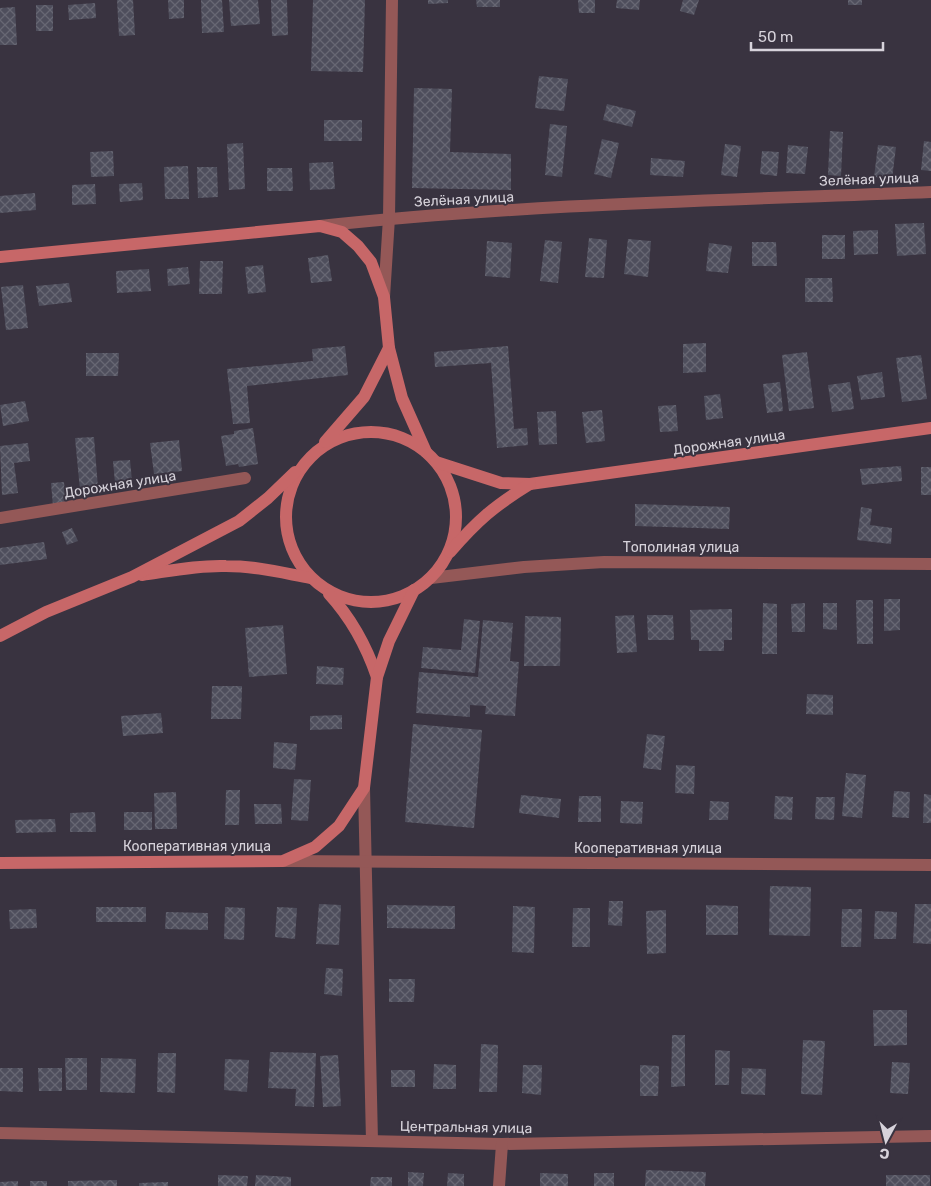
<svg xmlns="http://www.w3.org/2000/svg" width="931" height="1186" font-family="Rubik,sans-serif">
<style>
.building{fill:url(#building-cross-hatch)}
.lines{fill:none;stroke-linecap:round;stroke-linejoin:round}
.street{stroke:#945857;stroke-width:12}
.secondary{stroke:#c76768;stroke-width:12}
.labels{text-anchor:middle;stroke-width:4;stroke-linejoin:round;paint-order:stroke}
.street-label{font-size:14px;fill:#d7d3db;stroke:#393340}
</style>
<defs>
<pattern id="building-cross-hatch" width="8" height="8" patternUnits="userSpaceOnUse" patternTransform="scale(1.25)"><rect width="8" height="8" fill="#4e4e5c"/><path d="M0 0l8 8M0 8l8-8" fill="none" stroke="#676773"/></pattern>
</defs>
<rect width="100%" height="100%" fill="#393340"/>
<g class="building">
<polygon points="117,0 133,0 135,35 119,36"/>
<polygon points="168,0 184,0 184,18 169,19"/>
<polygon points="201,0 222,0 224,32 202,33"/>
<polygon points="229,0 258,0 260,24 231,26"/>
<polygon points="271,0 287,0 288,35 272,36"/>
<polygon points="313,0 365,0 363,72 311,71"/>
<polygon points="428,0 448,0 448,3 428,4"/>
<polygon points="476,0 500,0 500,7 477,7"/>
<polygon points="578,0 595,0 595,13 579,13"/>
<polygon points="617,0 640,0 639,10 616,8"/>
<polygon points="683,0 699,0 694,15 680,11"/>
<rect x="848" y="0" width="14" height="5"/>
<polygon points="95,3 96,18 69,20 68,5"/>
<rect x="36" y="5" width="17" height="26"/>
<polygon points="15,7 17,45 0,45 0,8"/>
<polygon points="539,76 568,79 564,111 535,108"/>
<polygon points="414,88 452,89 450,152 511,154 511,190 412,188"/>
<polygon points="607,104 636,111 632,127 603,120"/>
<rect x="324" y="120" width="38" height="21"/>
<polygon points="550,124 567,126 562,177 545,175"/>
<polygon points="830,131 843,132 841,176 828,175"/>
<polygon points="602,139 619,143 611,178 594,174"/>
<polygon points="924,141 931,142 931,171 921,170"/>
<polygon points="243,143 245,189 229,190 227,144"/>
<polygon points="725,144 741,146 737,177 721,175"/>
<polygon points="788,145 808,147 805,174 786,173"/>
<polygon points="878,145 896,147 892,179 874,177"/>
<polygon points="113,151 114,176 91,177 90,152"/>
<polygon points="762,151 779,152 777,176 760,174"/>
<polygon points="651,158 685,161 683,177 650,175"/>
<polygon points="333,162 335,189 310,190 309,163"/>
<polygon points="188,166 189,199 165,199 164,167"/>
<polygon points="197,167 217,167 218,197 198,198"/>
<polygon points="267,168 292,168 293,191 267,191"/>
<polygon points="142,183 143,200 120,202 119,184"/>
<polygon points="95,184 96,204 72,205 72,185"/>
<polygon points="35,193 36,210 0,213 0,196"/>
<polygon points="924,223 926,254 897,256 895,224"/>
<polygon points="878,230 878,254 854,255 853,231"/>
<rect x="822" y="235" width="23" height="24"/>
<polygon points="589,238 607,240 604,278 585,277"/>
<polygon points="628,239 651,241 648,277 624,274"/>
<polygon points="545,240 562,242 558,283 540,281"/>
<polygon points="487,241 512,243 510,278 485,276"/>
<polygon points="752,242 776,242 777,266 752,266"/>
<polygon points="709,243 732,246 728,273 706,271"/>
<polygon points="328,255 332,281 311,283 308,258"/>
<polygon points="200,261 223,261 222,294 199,294"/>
<polygon points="263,265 266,292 248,294 245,267"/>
<polygon points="188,267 190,284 168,286 167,269"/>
<polygon points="149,269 151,291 117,293 116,271"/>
<polygon points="805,278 832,278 833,302 805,302"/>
<polygon points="69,283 72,302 39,306 36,286"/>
<polygon points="23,285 28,328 6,330 1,287"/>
<polygon points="706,343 706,372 683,373 683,344"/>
<polygon points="345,346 348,375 247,386 250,423 233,424 227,369 313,361 312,349"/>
<polygon points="508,346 514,429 527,428 528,445 497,448 491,363 435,367 434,352"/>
<polygon points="807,352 814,408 789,411 782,355"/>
<polygon points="86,353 119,353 118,376 86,376"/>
<polygon points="921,355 927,399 902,402 896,358"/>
<polygon points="882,372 885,397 861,400 857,376"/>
<polygon points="780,382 783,411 767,413 763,384"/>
<polygon points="850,382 854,409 832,412 828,385"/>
<polygon points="720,394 723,418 706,420 704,396"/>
<polygon points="25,401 29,421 3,426 0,405"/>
<polygon points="676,405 678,431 660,432 658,406"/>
<polygon points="602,410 605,441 586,443 582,412"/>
<polygon points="556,411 557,444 539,445 537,412"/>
<polygon points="253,428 258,464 239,467 238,464 226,466 221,436 234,434 234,431"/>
<polygon points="94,437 98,488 80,490 75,438"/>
<polygon points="179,440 182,471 154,474 150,443"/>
<polygon points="28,443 30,461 14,463 18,493 2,495 0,446"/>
<polygon points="130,460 132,481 115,483 113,461"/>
<polygon points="901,466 902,481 862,485 860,469"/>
<rect x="921" y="467" width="10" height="28"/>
<polygon points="64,482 66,505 53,506 51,483"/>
<polygon points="635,504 730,507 729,529 635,526"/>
<polygon points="861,507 872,509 870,525 892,528 891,544 857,540"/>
<polygon points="72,528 78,541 67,545 62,532"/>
<polygon points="44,542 47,559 0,565 0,548"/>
<polygon points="884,599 900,599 900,630 884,631"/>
<polygon points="856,600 873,600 873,644 857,644"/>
<polygon points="763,603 777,604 777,654 762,654"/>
<polygon points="805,603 805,632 792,632 791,604"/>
<polygon points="823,603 837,603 837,630 823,629"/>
<polygon points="732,609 732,640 724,640 724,651 699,651 699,640 691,640 690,610"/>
<polygon points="634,615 637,652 617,653 615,616"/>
<polygon points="647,615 673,615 674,640 648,640"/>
<polygon points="525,616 561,617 560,666 524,666"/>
<polygon points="464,619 480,621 475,673 421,668 423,647 461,650"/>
<polygon points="483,620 513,623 510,661 519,662 515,716 485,714 486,706 470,705 470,717 416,713 419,672 478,677"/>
<polygon points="283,625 287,674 249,677 245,628"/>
<polygon points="317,666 344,668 343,685 316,684"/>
<polygon points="212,686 242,686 241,719 211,719"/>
<polygon points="807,694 833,695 833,715 806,714"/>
<polygon points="161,713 163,733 123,736 121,716"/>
<polygon points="342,715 342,729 310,730 310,716"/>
<polygon points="413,724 482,730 474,828 405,822"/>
<polygon points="647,734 665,736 661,770 643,768"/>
<polygon points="274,742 297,744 295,770 273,768"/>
<polygon points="676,765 695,766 694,794 675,793"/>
<polygon points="846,773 866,775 862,818 842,816"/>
<polygon points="294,779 311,780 308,821 291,820"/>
<polygon points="226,790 240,790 239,825 225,825"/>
<polygon points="894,791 910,792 909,818 892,817"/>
<polygon points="176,792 177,829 155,829 154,793"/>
<polygon points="924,794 931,795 931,823 923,823"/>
<polygon points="521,795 561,799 559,818 519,813"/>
<polygon points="579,796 601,796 601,822 578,822"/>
<polygon points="775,796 793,797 792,820 774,819"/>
<polygon points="816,797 835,797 834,820 815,819"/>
<polygon points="621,801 643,802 642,824 620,823"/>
<polygon points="710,801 729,802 728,820 709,820"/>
<polygon points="254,804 281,804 282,824 255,824"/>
<polygon points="95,812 96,832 70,832 70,813"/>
<rect x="124" y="812" width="28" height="18"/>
<polygon points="55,819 56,832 16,833 15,820"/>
<polygon points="770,886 811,887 810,936 769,935"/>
<polygon points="609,901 623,901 622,926 608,925"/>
<polygon points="319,904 341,905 339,945 316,944"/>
<polygon points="915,904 931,904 931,944 913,943"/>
<polygon points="387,905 455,906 455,929 387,928"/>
<polygon points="706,905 738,906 738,935 706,935"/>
<polygon points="513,906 535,907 534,953 512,952"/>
<rect x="96" y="907" width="50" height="15"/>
<polygon points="225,907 245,908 244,940 224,939"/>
<polygon points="277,907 297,908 295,939 275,937"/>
<polygon points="573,908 590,908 590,947 572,947"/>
<polygon points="36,909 37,928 10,929 9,910"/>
<polygon points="842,909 862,909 861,947 841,947"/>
<polygon points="666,910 666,953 647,954 646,911"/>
<polygon points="875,911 897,912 896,939 874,939"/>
<polygon points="166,912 208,913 208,930 165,929"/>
<polygon points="326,968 343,969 342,996 324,994"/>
<polygon points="389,979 415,979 414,1002 389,1002"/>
<polygon points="873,1010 907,1010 907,1045 874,1046"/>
<polygon points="672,1035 685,1035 685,1086 671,1087"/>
<polygon points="803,1040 825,1041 822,1095 801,1094"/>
<polygon points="481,1044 498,1045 497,1092 479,1092"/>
<polygon points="715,1050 730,1051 729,1085 715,1085"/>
<polygon points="270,1052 316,1053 314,1107 295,1106 296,1089 268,1088"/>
<polygon points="158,1053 176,1053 175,1093 157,1092"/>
<polygon points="338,1055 341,1106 323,1107 320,1056"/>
<polygon points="65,1058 87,1058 87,1090 66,1090"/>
<polygon points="101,1058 136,1059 135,1093 100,1092"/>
<polygon points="225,1059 249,1060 247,1092 224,1090"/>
<polygon points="892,1062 910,1063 908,1094 890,1093"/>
<polygon points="434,1064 456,1065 456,1089 433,1089"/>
<polygon points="523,1065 542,1065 541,1095 522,1093"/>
<polygon points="640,1065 659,1066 658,1096 640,1096"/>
<polygon points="0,1068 23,1068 23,1092 0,1091"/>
<polygon points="38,1068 62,1068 62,1091 39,1091"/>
<polygon points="742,1068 766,1069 765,1095 741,1094"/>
<rect x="391" y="1070" width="24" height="17"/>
<polygon points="646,1170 706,1172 705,1186 645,1186"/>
<polygon points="408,1172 424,1173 423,1186 408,1186"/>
<polygon points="448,1173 464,1174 464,1186 447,1186"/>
<polygon points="540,1173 568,1174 568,1186 540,1186"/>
<rect x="594" y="1173" width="20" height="13"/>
<polygon points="218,1175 248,1176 247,1186 218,1186"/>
<polygon points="256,1175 291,1177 291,1186 255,1186"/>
<rect x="886" y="1175" width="44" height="11"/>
<polygon points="371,1177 392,1177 392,1186 370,1186"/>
<polygon points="117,1180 117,1186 68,1186 68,1181"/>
<polygon points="18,1181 18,1186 0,1186 0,1182"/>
<rect x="30" y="1181" width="17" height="5"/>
<polygon points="168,1182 168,1186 139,1186 139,1183"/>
</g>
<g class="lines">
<g class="street">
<path d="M320 226C523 204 728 200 931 192"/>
<polyline points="384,297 389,218 392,0"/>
<polyline points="0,518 245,478"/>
<polyline points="431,578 524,567 604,562 931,564"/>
<polyline points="364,788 372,1141"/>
<polyline points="284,861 931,865"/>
<polyline points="0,1133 502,1144 931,1136"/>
<polyline points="499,1186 502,1144"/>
</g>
<g class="secondary">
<polyline points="0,257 320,226 342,232 358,246 371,262 384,297 389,348 402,398 426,452"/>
<circle cx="371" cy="517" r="85"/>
<polyline points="325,442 364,397 389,348"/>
<polyline points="436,462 501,483 530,484 931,428"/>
<path d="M450 552C478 520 494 506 530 484"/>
<path d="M142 575C170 571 198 565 226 566 255 566 283 573 311 578"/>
<path d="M329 594C352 619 366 645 377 677"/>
<polyline points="0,636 46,612 132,577 239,521 268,498 295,472"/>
<polyline points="0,863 283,861 315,847 339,826 364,788 377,677 389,641 414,590"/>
</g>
</g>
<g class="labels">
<g class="street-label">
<text transform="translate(869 179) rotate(-2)" y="5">Зелёная улица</text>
<text transform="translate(464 199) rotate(-3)" y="5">Зелёная улица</text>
<text transform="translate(729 442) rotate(-8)" y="5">Дорожная улица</text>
<text transform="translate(120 484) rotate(-9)" y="5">Дорожная улица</text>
<text x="681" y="552">Тополиная улица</text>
<text x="197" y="851">Кооперативная улица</text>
<text x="648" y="853">Кооперативная улица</text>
<text transform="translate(466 1127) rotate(1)" y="5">Центральная улица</text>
</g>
</g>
<g transform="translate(886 1141) rotate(187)" stroke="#393340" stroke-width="4" paint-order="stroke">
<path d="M0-4L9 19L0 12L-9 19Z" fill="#d7d3db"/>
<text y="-8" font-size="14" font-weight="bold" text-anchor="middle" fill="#d7d3db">С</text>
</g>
<path d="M751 42v8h132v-8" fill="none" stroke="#d7d3db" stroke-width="2.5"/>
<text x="758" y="42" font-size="15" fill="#d7d3db" stroke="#393340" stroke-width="4" paint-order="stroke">50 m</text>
</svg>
